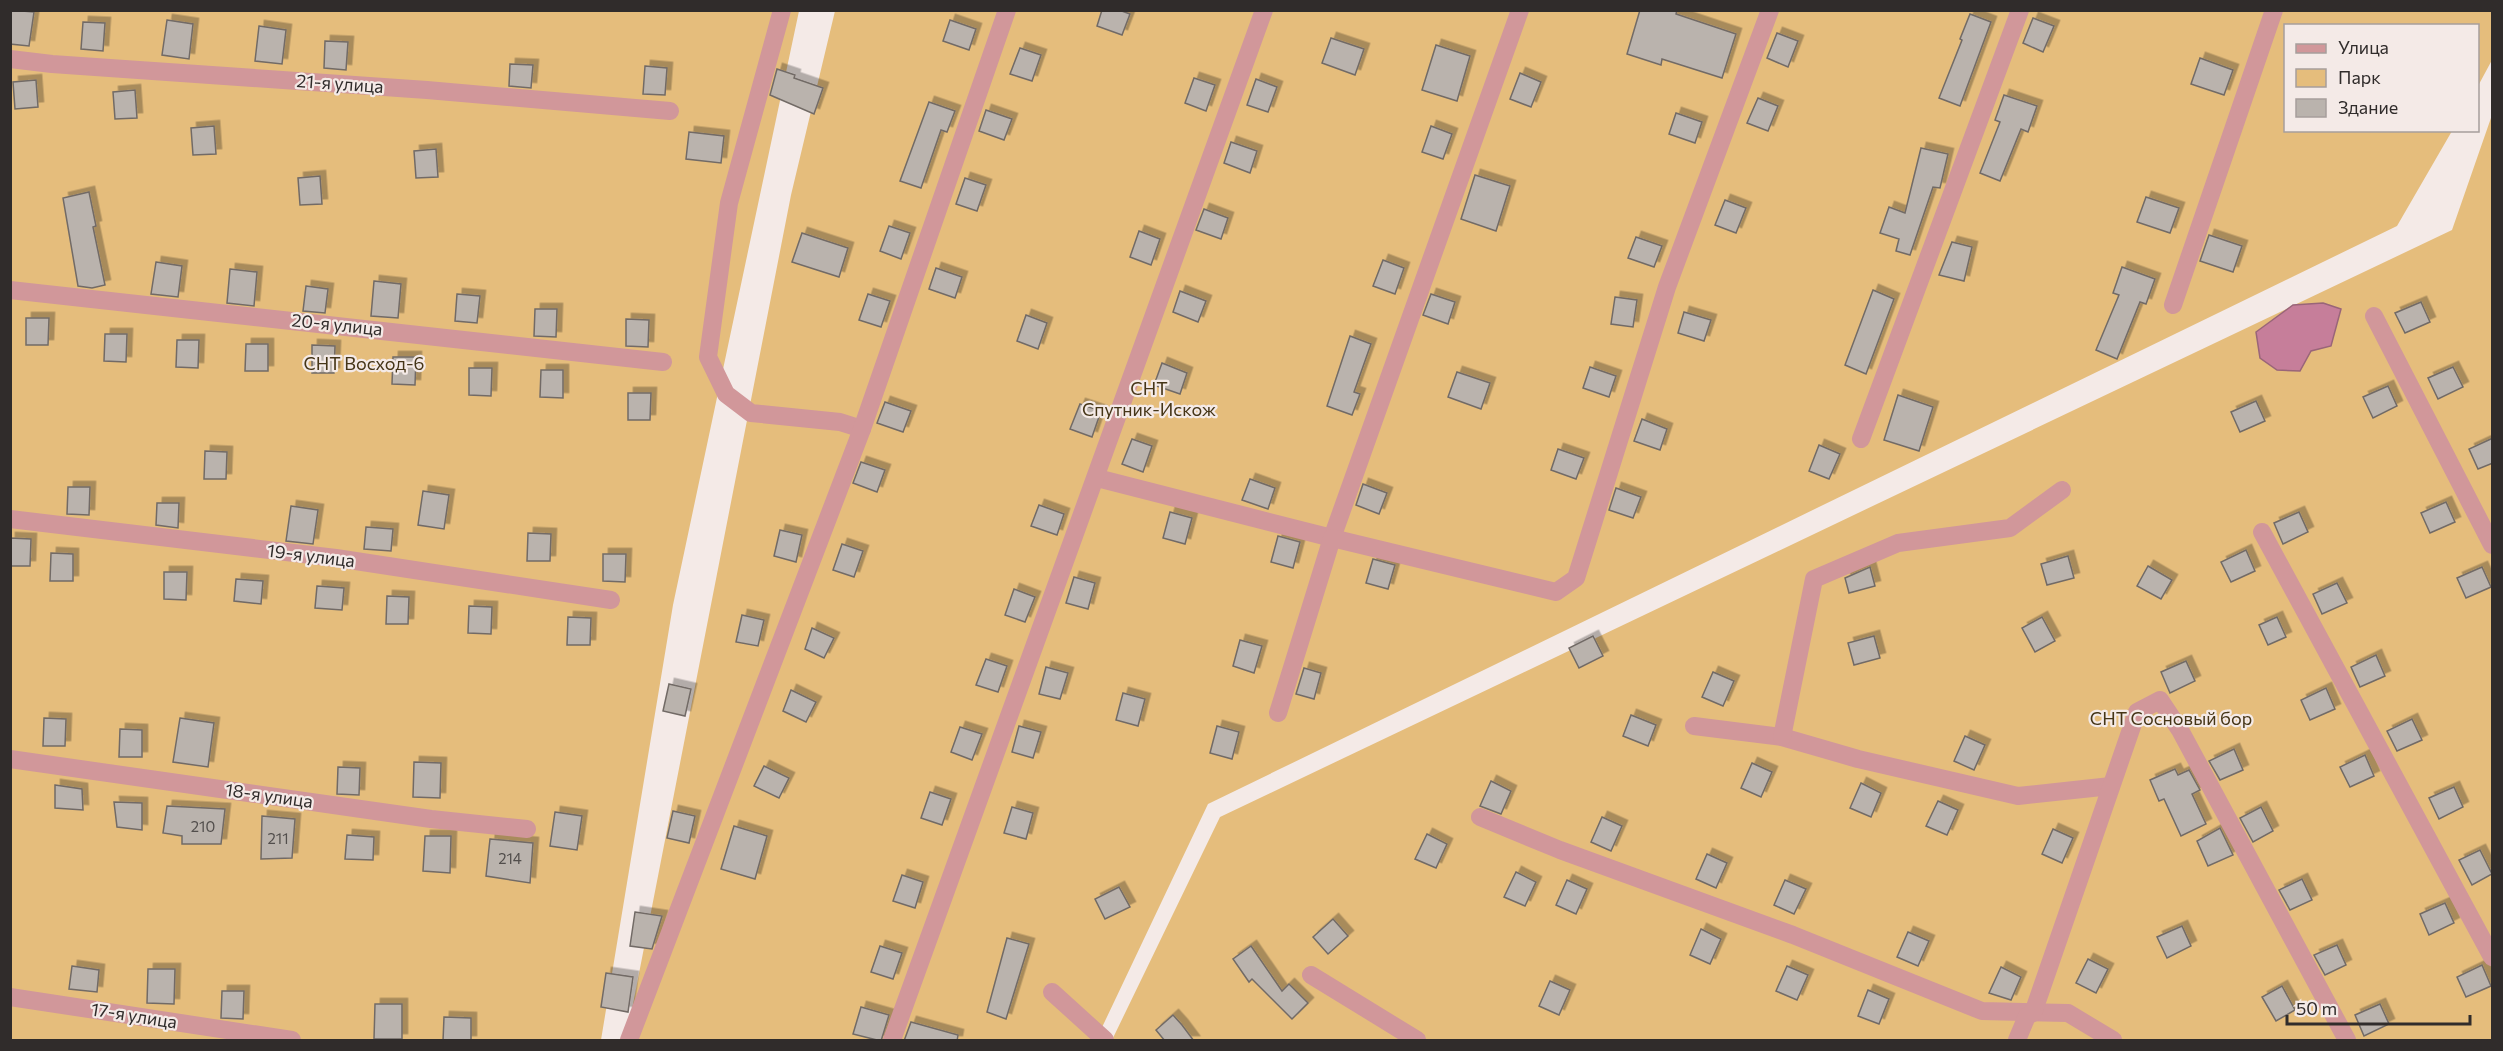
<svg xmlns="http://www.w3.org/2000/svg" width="2503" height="1051" font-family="Commissioner,sans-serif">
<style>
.green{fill:#e5bd7c}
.water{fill:#c67e9a;stroke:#996579;stroke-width:1.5}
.building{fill:#bab3ad;stroke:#726b66;stroke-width:1.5;filter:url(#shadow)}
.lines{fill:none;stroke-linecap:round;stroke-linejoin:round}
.minor{stroke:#d1979a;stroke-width:18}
.labels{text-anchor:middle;stroke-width:4.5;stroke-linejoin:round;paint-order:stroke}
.number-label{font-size:15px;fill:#524e4c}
.street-label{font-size:18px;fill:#302c2b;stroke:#f4eae7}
.park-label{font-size:18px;fill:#453517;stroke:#f4eae7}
</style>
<defs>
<filter id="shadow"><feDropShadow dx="5.5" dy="-5.5" stdDeviation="0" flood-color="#0004"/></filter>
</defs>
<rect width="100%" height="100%" fill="#f4eae7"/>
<g class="green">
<polygon points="10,11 799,11 673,605 601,1040 11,1040"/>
<polygon points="835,11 2492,11 2492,60 2478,86 2478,26 2286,26 2286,130 2452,131 2397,226 1208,804 1096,1040 626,1040 791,195"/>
<polygon points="2492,115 2492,1040 1112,1040 1220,817 2452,230"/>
</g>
<polygon class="water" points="2323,303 2341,309 2331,346 2311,351 2300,371 2277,370 2260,358 2256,332 2293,305"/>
<g class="building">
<polygon points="10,10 34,12 29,46 10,44"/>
<polygon points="1102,10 1119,10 1130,14 1122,35 1097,26"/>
<polygon points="1640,10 1677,10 1676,14 1736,34 1722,78 1662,59 1661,65 1627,54"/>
<polygon points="1970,14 1991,22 1960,106 1939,98 1962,40 1960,39"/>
<polygon points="2033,18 2054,26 2043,52 2023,43"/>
<polygon points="167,20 193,24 189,59 162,55"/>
<polygon points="950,20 976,29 969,50 943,41"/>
<polygon points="83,22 105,23 103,51 81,49"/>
<polygon points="259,26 286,30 282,64 255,61"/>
<polygon points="1777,33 1798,41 1788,67 1767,58"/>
<polygon points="1331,38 1364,49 1355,75 1322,63"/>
<polygon points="325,41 348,42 346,70 324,68"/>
<polygon points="1436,45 1470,56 1457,101 1422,90"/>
<polygon points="1020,48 1041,55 1032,81 1010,74"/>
<polygon points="2200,58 2233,70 2224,95 2191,84"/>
<polygon points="510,64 533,65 531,88 509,86"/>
<polygon points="645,66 667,68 665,95 643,94"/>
<polygon points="777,69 795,75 794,78 823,88 814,114 770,95"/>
<polygon points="1520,73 1541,82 1531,107 1510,99"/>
<polygon points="1194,78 1215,85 1206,111 1185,103"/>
<polygon points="1256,79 1277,87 1268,112 1247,105"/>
<polygon points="36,80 38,107 15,109 13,82"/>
<polygon points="135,90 137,118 115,119 113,92"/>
<polygon points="2004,95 2037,106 2028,132 2021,129 2000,181 1980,173 2000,122 1995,120"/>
<polygon points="1758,98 1778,106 1768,131 1747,123"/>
<polygon points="929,102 955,111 947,132 941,130 921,188 900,181"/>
<polygon points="986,110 1012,119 1004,140 979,131"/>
<polygon points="1676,113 1702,122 1695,143 1669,134"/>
<polygon points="214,126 216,154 193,155 191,128"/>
<polygon points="1431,126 1452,134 1443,159 1422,152"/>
<polygon points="689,132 724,136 721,163 686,159"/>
<polygon points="1231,142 1257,151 1250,173 1224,163"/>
<polygon points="1921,148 1948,154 1940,188 1933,187 1910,255 1896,251 1899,239 1880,233 1889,207 1905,213"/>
<polygon points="436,149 438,177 416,178 414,151"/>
<polygon points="1475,175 1510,186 1496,231 1461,219"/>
<polygon points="320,176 322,204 300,205 298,178"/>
<polygon points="965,178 986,185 977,211 956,204"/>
<polygon points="89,192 96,226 93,227 105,285 92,288 78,286 63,198"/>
<polygon points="2146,197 2179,208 2170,233 2137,222"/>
<polygon points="1725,200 1746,208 1736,233 1715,225"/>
<polygon points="1204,209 1228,218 1221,239 1196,230"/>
<polygon points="889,226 910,233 901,259 880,251"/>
<polygon points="1139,231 1160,239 1151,265 1130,257"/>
<polygon points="802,233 848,248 839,277 792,262"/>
<polygon points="2209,235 2242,246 2233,272 2200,261"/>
<polygon points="1636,237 1662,246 1654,267 1628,258"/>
<polygon points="1952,242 1972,247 1964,281 1939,275"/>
<polygon points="1383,260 1404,268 1395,294 1373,286"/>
<polygon points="156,262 182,266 178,297 151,294"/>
<polygon points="2122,267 2155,279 2146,304 2140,302 2117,359 2096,350 2119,295 2113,293"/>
<polygon points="936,268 962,277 955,298 929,289"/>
<polygon points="230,269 257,272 254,306 227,303"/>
<polygon points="374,281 401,284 398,318 371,316"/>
<polygon points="306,286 328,289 325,313 303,311"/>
<polygon points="1873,290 1894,299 1866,374 1845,365"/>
<polygon points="1180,291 1206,301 1198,322 1173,312"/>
<polygon points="457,294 480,296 477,323 455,321"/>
<polygon points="868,294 890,301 881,327 859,320"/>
<polygon points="1431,294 1455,302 1448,324 1423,315"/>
<polygon points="1615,297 1637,300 1633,327 1611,324"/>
<polygon points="2421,302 2430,322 2405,333 2395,313"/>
<polygon points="535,309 557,309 556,337 534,336"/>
<polygon points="1684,312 1711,320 1704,341 1678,333"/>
<polygon points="1026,315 1047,323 1038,349 1017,341"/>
<polygon points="26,318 49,318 48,345 26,345"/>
<polygon points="626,319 649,320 648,347 626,346"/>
<polygon points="105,334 127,334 126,362 104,361"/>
<polygon points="1350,336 1371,344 1354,392 1360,394 1352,415 1327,406"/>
<polygon points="177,340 199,340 198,368 176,367"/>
<polygon points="246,344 268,344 268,371 245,371"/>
<polygon points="312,345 335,346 334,373 312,373"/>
<polygon points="393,357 416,357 415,385 392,384"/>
<polygon points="1162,363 1187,373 1180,394 1154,385"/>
<polygon points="1590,367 1616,376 1609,397 1583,388"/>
<polygon points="2453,367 2463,387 2438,399 2428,378"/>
<polygon points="469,368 492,368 491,396 469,395"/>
<polygon points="541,370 563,370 563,398 540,397"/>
<polygon points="1457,372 1490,383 1481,409 1448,397"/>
<polygon points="2388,386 2397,406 2373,418 2363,397"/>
<polygon points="628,393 651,393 650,420 628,420"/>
<polygon points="1898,395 1933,407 1919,451 1884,440"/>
<polygon points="2256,401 2265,421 2240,432 2231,412"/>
<polygon points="885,402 911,411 903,432 877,423"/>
<polygon points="1080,404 1101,411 1092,437 1070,429"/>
<polygon points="1642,419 1667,429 1660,450 1634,441"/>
<polygon points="2493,438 2493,463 2478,469 2469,449"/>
<polygon points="1132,439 1152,446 1143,472 1122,464"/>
<polygon points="1819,445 1840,454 1829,479 1809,471"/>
<polygon points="1558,449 1584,458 1576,479 1551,470"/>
<polygon points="205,451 227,452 226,479 204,479"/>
<polygon points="861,462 885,470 877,492 853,483"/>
<polygon points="1250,479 1275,488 1268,509 1242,500"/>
<polygon points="1363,484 1387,493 1379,514 1356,505"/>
<polygon points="68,487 90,487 89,515 67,514"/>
<polygon points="1616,488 1641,497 1633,518 1609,510"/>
<polygon points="423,491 449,495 444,529 418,525"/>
<polygon points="2446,502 2455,522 2430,533 2421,513"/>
<polygon points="157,503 179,503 178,528 156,525"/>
<polygon points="1039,505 1064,514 1057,535 1031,526"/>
<polygon points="291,506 318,510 313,544 286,541"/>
<polygon points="1170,512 1192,518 1185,544 1163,538"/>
<polygon points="2299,512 2308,532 2283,544 2274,523"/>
<polygon points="366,527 393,529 391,551 364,549"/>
<polygon points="780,530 802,535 796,562 774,556"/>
<polygon points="528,533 551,534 550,561 527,561"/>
<polygon points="1278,536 1300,542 1293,568 1271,562"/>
<polygon points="10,538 31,539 30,566 10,566"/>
<polygon points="842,544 863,551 854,577 833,570"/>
<polygon points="2246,550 2255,571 2231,582 2221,562"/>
<polygon points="51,553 73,554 73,581 50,581"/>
<polygon points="603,554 626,554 625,582 603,581"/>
<polygon points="2068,556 2074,578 2047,585 2041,564"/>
<polygon points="1373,559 1395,565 1388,589 1366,583"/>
<polygon points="2148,566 2172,580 2161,599 2137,586"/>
<polygon points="1870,567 1875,586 1849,593 1845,578"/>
<polygon points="2482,567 2491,587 2466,598 2457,578"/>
<polygon points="164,572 187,572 186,600 164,599"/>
<polygon points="1074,577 1095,583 1088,609 1066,603"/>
<polygon points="236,579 263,581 261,604 234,601"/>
<polygon points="2337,583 2347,603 2322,614 2313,594"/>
<polygon points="317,586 344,588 342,610 315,608"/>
<polygon points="1014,589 1035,597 1025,622 1005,615"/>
<polygon points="387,596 409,597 408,624 386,624"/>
<polygon points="469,606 492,607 491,634 468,633"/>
<polygon points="742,615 764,620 758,646 736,642"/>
<polygon points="568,617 591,618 590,645 567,645"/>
<polygon points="2042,617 2055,641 2035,652 2022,628"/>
<polygon points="2277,617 2286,637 2268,645 2259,625"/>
<polygon points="812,628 834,638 824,658 805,649"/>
<polygon points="1593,636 1603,656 1579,668 1569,648"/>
<polygon points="1874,636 1880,658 1854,665 1848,643"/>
<polygon points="1240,640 1262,646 1254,673 1233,666"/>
<polygon points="2376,655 2385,676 2360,687 2351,667"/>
<polygon points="986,659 1007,666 998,692 976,685"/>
<polygon points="2186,661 2195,681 2170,693 2161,672"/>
<polygon points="1046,667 1068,673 1060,699 1039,694"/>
<polygon points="1304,668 1321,673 1314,699 1296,694"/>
<polygon points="1713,672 1734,681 1723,706 1702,697"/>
<polygon points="669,684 691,689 685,716 663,711"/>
<polygon points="2326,688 2335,709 2310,720 2301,700"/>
<polygon points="791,690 816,702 806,722 783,711"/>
<polygon points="1123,693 1145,699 1138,726 1116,720"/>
<polygon points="1631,715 1656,725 1648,746 1623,736"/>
<polygon points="44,718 66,719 65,746 43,746"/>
<polygon points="180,718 214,723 208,767 173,762"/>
<polygon points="2412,719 2422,740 2397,751 2387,731"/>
<polygon points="1019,726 1041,732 1033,758 1012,752"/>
<polygon points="1217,726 1239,732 1232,759 1210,753"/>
<polygon points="960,727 982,734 972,760 951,752"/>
<polygon points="120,729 142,730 142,757 119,757"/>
<polygon points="1965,736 1985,745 1974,770 1954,761"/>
<polygon points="2234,749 2243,770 2220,780 2209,761"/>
<polygon points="2365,755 2374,776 2350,787 2340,767"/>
<polygon points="414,762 441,763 440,798 413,797"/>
<polygon points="1752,763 1772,772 1761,797 1741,788"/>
<polygon points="764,766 789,778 779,798 754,786"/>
<polygon points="338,767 360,768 359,795 337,794"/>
<polygon points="2175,769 2178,775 2189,770 2200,790 2192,794 2206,824 2181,836 2164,799 2159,801 2150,780"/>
<polygon points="1491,781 1511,791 1501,814 1480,806"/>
<polygon points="1861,783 1881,793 1871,817 1850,808"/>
<polygon points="55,785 82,789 83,810 55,808"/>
<polygon points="2454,787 2463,807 2439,819 2429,798"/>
<polygon points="930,792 951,799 942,825 921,818"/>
<polygon points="1938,801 1958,810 1947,835 1926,826"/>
<polygon points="114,802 142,803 142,830 117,827"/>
<polygon points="167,806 225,809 221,844 182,844 182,836 163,833"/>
<polygon points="1012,807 1033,813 1026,839 1004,833"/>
<polygon points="2261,807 2273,831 2253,842 2240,818"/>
<polygon points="673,811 695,816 689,843 667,838"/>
<polygon points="555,812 582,816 577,850 550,846"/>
<polygon points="262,816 295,819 292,858 261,859"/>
<polygon points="1602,817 1622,826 1611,851 1591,842"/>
<polygon points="734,826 767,836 755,879 721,869"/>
<polygon points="2220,828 2233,855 2208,866 2197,841"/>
<polygon points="2053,829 2073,838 2062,863 2042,854"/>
<polygon points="1427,834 1447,844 1436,868 1415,859"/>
<polygon points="347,835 374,837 373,860 345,859"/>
<polygon points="425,836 451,836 450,873 423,871"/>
<polygon points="490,839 533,843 530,883 486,876"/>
<polygon points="2480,850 2492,874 2472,885 2459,860"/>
<polygon points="1707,854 1727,863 1716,888 1696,879"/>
<polygon points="1516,872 1536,882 1525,906 1504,897"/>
<polygon points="902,875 923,882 915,908 893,901"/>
<polygon points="2302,879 2312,900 2290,910 2279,890"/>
<polygon points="1567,880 1587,889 1576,914 1556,905"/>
<polygon points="1785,880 1806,889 1794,914 1774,905"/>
<polygon points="1119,887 1130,907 1105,919 1095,899"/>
<polygon points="2445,903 2454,923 2429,935 2420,914"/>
<polygon points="635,912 662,916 652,949 630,946"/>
<polygon points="1333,919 1348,936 1328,954 1313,937"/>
<polygon points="2182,926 2191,946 2167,958 2157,937"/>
<polygon points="1701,929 1721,939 1710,964 1690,955"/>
<polygon points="1908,932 1929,941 1918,966 1897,957"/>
<polygon points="1007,938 1029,944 1006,1019 987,1012"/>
<polygon points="2337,945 2346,965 2325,975 2314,955"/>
<polygon points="880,946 902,953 893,979 871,972"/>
<polygon points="1251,946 1282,991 1289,984 1308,1003 1292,1019 1252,979 1249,982 1233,959"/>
<polygon points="2088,959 2108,969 2096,993 2076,983"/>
<polygon points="2482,965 2491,986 2466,997 2457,977"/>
<polygon points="72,966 99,970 97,992 69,989"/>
<polygon points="1787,966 1808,975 1797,1000 1776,991"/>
<polygon points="2001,967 2021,977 2011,1000 1989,993"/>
<polygon points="148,969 175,969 174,1004 147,1003"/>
<polygon points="606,973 633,977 628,1012 601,1007"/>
<polygon points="1550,981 1570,990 1559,1015 1539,1006"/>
<polygon points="2282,986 2295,1010 2276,1021 2262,997"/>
<polygon points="1868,990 1889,999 1879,1024 1858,1016"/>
<polygon points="222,991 244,991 243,1019 221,1018"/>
<polygon points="375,1004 402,1004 402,1039 374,1039"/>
<polygon points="2380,1004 2389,1024 2364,1036 2355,1015"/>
<polygon points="861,1007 889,1015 881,1041 853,1034"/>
<polygon points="1173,1015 1182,1025 1194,1041 1165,1041 1156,1030"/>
<polygon points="444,1017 471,1018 471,1041 443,1041"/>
<polygon points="911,1022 958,1035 957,1041 904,1041"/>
</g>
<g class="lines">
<g class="minor">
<polyline points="782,10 729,203 708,357 726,394 751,413 840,422 862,429"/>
<polyline points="10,59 52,64 427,90 670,111"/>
<polyline points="10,290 663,362"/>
<polyline points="2173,305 2274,10"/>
<polyline points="2374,316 2492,545"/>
<polyline points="1861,439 2020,10"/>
<polyline points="1097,478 1332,538 1520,10"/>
<polyline points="10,519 336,558 611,600"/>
<polyline points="2262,532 2492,957"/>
<polyline points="1278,713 1332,538 1556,592 1576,578 1667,287 1770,10"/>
<polyline points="1694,726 1782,737 1858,759 2018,796 2111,786"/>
<polyline points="1782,737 1814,579 1898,543 2010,528 2062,490"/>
<polyline points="10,759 431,819 527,829"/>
<polyline points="1480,817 1560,850 1793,935 1982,1011 2068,1013 2113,1040"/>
<polyline points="1311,975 1417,1040"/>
<polyline points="1052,992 1105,1040"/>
<polyline points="10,997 292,1040"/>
<polyline points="629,1040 862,429 1007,10"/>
<polyline points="892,1040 1264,10"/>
<polyline points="2017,1040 2027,1016 2033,1013 2137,712 2160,700 2180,730 2347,1040"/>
</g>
</g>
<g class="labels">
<g class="number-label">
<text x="203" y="832">210</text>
<text x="278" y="844">211</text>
<text x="510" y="864">214</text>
</g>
<g class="street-label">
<text transform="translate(340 84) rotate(4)" y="6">21-я улица</text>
<text transform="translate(337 325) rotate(6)" y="6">20-я улица</text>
<text transform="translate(311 556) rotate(7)" y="6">19-я улица</text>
<text transform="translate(269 796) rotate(8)" y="6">18-я улица</text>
<text transform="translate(134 1016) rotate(9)" y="6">17-я улица</text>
</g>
<g class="park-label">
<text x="364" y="370">СНТ Восход-6</text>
<text x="1149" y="395">СНТ<tspan x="1149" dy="21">Спутник-Искож</tspan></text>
<text x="2171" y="725">СНТ Сосновый бор</text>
</g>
</g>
<rect width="2503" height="1051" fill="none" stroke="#302c2b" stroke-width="24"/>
<rect x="2284" y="24" width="195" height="108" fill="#f4eae7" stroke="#a69e9c" stroke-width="1.5"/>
<rect x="2296" y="44" width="30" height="9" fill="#d1979a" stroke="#a69e9c" stroke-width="1.5"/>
<text x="2338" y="54" font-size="18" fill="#302c2b">Улица</text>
<rect x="2296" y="69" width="30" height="18" fill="#e5bd7c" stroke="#a69e9c" stroke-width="1.5"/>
<text x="2338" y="84" font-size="18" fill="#302c2b">Парк</text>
<rect x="2296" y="99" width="30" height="18" fill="#bab3ad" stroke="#a69e9c" stroke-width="1.5"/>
<text x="2338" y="114" font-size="18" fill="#302c2b">Здание</text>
<path d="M2287 1015v9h183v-9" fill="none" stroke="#302c2b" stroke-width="3"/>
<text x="2296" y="1015" font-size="18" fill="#302c2b" stroke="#f4eae7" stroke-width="4.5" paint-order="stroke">50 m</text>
</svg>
